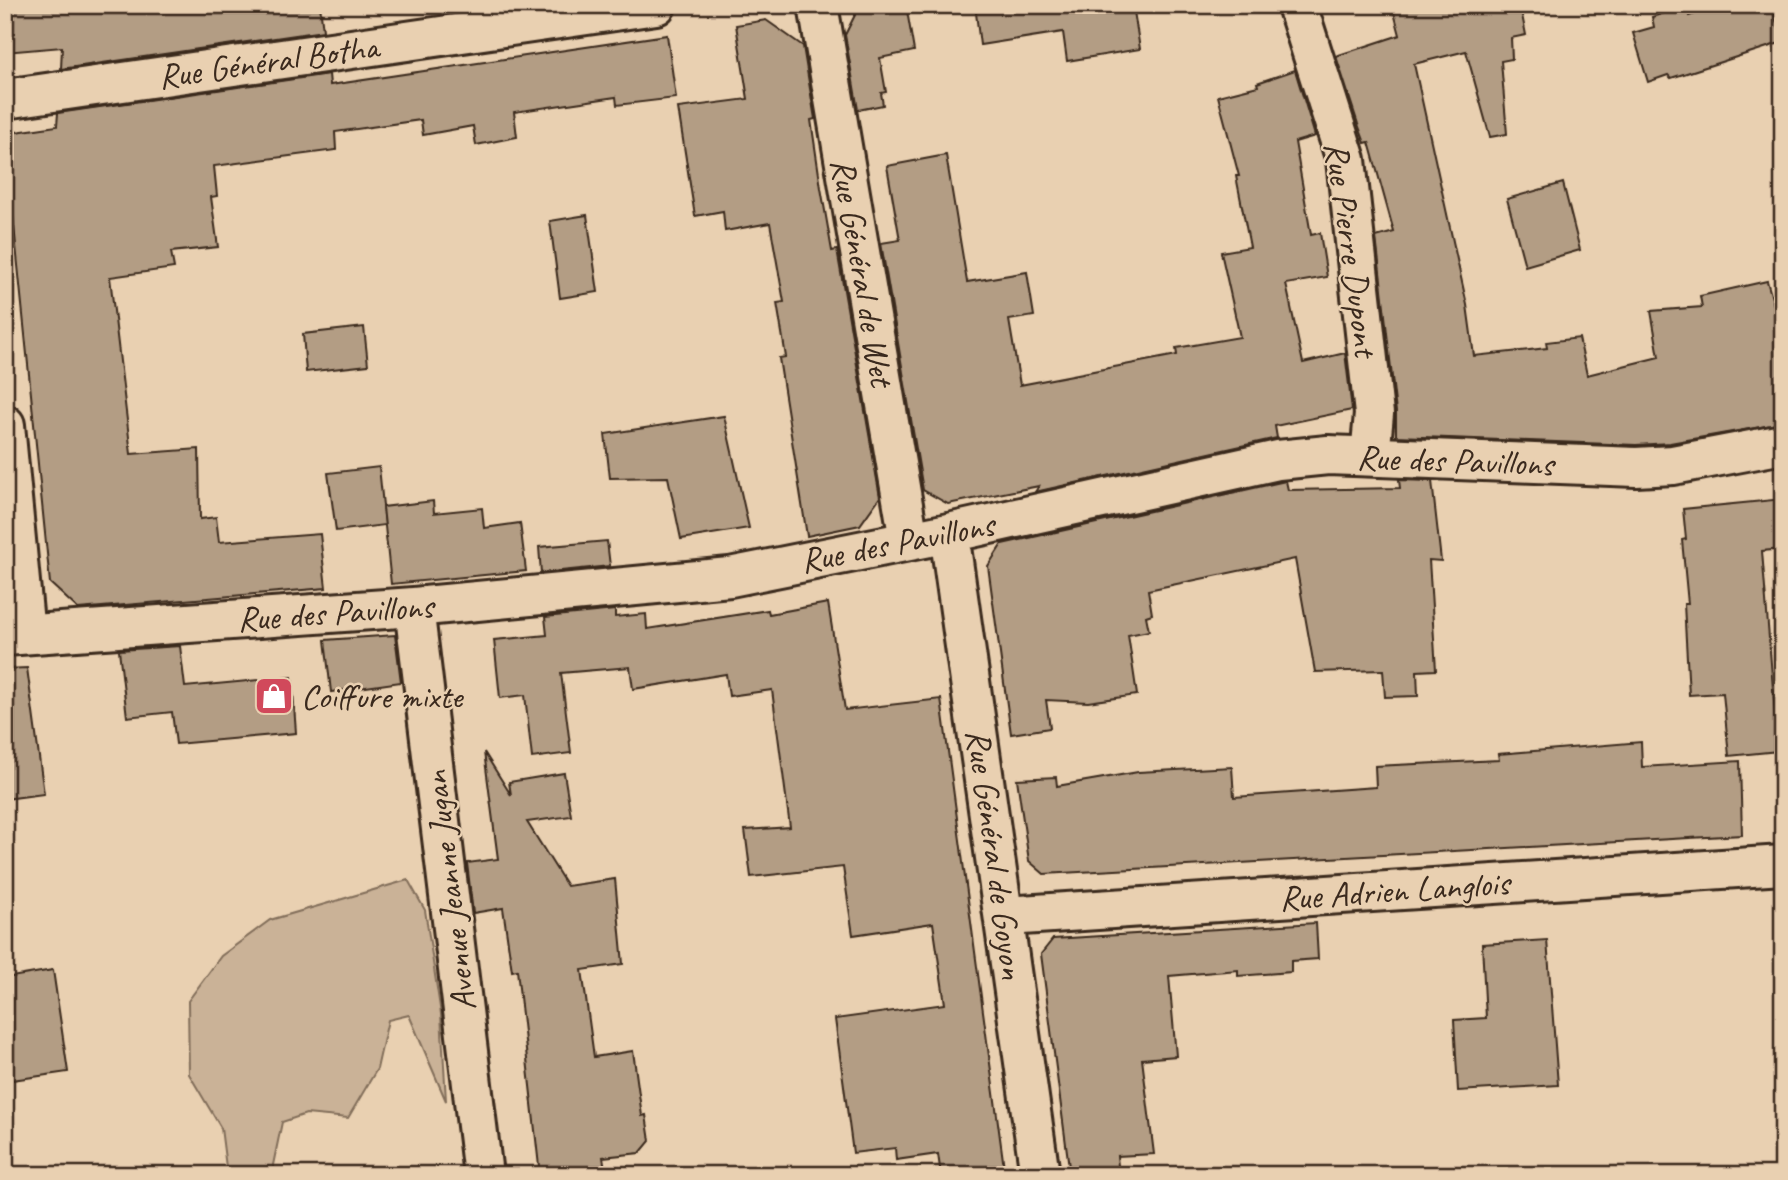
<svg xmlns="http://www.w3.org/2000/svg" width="1788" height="1180" font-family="Caveat,sans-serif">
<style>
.green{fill:#cab297;stroke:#826e5a;stroke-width:2}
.building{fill:#b39d84;stroke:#3b2a1e;stroke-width:2}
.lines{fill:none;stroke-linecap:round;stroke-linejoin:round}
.minor-casing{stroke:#3b2a1e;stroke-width:44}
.minor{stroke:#e9d0b1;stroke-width:38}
.labels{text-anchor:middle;stroke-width:5;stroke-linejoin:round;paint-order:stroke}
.street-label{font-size:35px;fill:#3b2a1e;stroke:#e9d0b1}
.poi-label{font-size:35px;fill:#3b2a1e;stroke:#e9d0b1;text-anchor:start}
</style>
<rect width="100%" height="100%" fill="#e9d0b1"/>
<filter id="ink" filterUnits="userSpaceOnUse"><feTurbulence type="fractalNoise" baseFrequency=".0143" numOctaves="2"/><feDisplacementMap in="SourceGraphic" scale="14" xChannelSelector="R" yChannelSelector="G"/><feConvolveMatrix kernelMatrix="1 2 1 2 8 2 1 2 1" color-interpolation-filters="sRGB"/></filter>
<g filter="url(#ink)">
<polygon class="green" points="408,880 425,910 441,1014 446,1101 409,1015 388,1020 377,1069 348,1118 306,1114 282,1122 273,1165 275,1175 227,1175 221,1128 189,1074 188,1001 221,956 270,920"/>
<g class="building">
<polygon points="5,5 320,5 323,31 61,69 62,47 5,52"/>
<polygon points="872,5 906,5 914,51 880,58 886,92 881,93 883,105 858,110 845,35 859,7"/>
<polygon points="975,5 1133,5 1140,49 1067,61 1063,32 980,45"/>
<polygon points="1392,5 1520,5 1526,35 1511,38 1512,59 1501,61 1507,134 1490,137 1466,51 1414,64 1467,305 1474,356 1547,348 1546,342 1579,338 1587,375 1659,357 1651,311 1702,307 1700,296 1767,281 1783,337 1783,423 1670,443 1636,445 1396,436 1396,412 1376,237 1394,232 1369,142 1365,143 1358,124 1336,56 1400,35"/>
<polygon points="1723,5 1771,5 1783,42 1671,78 1668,75 1648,82 1633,33 1654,27 1652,17 1686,6 1689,16"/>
<polygon points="766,20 803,46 815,119 811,120 821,188 832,251 837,250 880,497 860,525 807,536 779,358 786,357 777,303 784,302 770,223 725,231 723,211 695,216 678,108 748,99 736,25"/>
<polygon points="667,35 676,98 617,105 616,97 514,112 517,137 476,145 473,126 423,135 421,120 335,132 336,150 214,166 217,196 211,197 218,247 171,252 174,268 110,277 131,454 199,449 200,519 216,517 219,542 320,534 326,588 78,609 50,583 6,146 16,132 57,126 58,113 329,74 330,85"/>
<polygon points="1295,70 1315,136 1295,142 1311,235 1320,233 1327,277 1286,284 1303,363 1345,353 1352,410 1275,426 1277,438 1035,492 1039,486 948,504 923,490 881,243 900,240 887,166 946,155 967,282 1027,272 1034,316 1009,320 1020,385 1177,355 1176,348 1240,337 1221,252 1250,247 1236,176 1239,176 1218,96 1258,86 1257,83"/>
<polygon points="1563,183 1580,250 1525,266 1507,199"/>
<polygon points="587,215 598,292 560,298 550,221"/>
<polygon points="364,327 368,365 306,372 303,334"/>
<polygon points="724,416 749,528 681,539 668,477 610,478 605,434"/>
<polygon points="379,467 385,525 336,531 328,473"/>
<polygon points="1399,480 1432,481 1441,561 1429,560 1436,670 1417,671 1418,696 1385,697 1383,670 1315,672 1295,559 1148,590 1152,614 1146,616 1149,631 1128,635 1137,695 1088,702 1046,700 1050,728 1011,734 988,566 1002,544 1281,482 1286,481 1288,490 1400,488"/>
<polygon points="1783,499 1783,549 1762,551 1778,751 1729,756 1723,693 1689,695 1684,604 1688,604 1682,540 1686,539 1683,509"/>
<polygon points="433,501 434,513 482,508 484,528 520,523 526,571 391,584 383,507"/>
<polygon points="607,541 610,566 541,573 539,547"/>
<polygon points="828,603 845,710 941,699 1005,1175 941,1175 938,1154 896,1160 895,1148 853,1153 835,1019 945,1004 933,923 853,935 843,867 751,877 745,830 790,827 772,690 729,696 726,674 633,689 630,667 561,673 571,753 532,758 525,695 500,698 494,640 547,635 545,617 615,610 615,617 646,614 647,629 768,610 769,614"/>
<polygon points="395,635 401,682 331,692 325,640"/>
<polygon points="180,646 185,687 292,677 296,733 176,744 172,712 127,717 119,650"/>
<polygon points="27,668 44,794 5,799 5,669"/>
<polygon points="1641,742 1642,767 1740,761 1742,835 1044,874 1029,861 1017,779 1056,777 1057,786 1138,772 1232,767 1234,797 1376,787 1375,766 1499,760 1498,754"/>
<polygon points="484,752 511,795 509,782 564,773 571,816 527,822 567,886 615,879 623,964 582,970 594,1057 633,1051 642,1116 646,1115 650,1141 640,1153 603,1157 606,1175 540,1175 517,970 512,971 503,908 473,913 467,863 498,859"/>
<polygon points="1316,923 1318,959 1291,961 1291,972 1238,976 1238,970 1169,976 1176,1056 1142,1059 1154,1154 1117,1156 1119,1175 1070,1175 1041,954 1053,939"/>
<polygon points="1547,940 1558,1085 1458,1091 1454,1020 1486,1018 1482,944"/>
<polygon points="53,970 68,1072 5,1081 5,978"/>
</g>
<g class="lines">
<g class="minor-casing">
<g id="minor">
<polyline points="818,5 909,540"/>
<polyline points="1297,5 1346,160 1374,414 1370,456"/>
<polyline points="5,99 656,5"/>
<polyline points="5,425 25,634"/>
<polyline points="949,533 1040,1175"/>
<polyline points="414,607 483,1175"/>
<polyline points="5,636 414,607 730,577 949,533 1278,460 1328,455 1636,467 1673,465 1783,444"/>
<polyline points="1006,916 1783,865"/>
</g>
</g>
<use href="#minor" class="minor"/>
</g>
</g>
<defs>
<g id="shop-square" transform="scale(2.0125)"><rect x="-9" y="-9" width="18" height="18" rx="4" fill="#d1495b" stroke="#e9d0b1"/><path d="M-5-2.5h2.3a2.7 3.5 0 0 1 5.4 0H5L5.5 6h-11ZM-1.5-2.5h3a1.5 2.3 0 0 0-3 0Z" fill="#fff"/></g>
</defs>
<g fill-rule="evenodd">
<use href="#shop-square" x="274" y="696"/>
</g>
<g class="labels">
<g class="street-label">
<text transform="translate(268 61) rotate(-8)" y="12">Rue Général Botha</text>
<text transform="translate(1352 249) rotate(82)" y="12">Rue Pierre Dupont</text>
<text transform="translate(863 272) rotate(80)" y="12">Rue Général de Wet</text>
<text transform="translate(1455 460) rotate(2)" y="12">Rue des Pavillons</text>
<text transform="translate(897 542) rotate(-11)" y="12">Rue des Pavillons</text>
<text transform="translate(335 612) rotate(-4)" y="12">Rue des Pavillons</text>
<text transform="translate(996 854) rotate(82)" y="12">Rue Général de Goyon</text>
<text transform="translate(1394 890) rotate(-4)" y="12">Rue Adrien Langlois</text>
<text transform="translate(449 891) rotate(-97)" y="12">Avenue Jeanne Jugan</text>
</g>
<g class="poi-label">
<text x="301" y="708">Coiffure mixte</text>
</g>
</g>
<rect width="1788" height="1180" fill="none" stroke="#e9d0b1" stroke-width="28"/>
<rect x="14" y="14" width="1760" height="1152" fill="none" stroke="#3b2a1e" stroke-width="2.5" filter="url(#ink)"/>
</svg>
